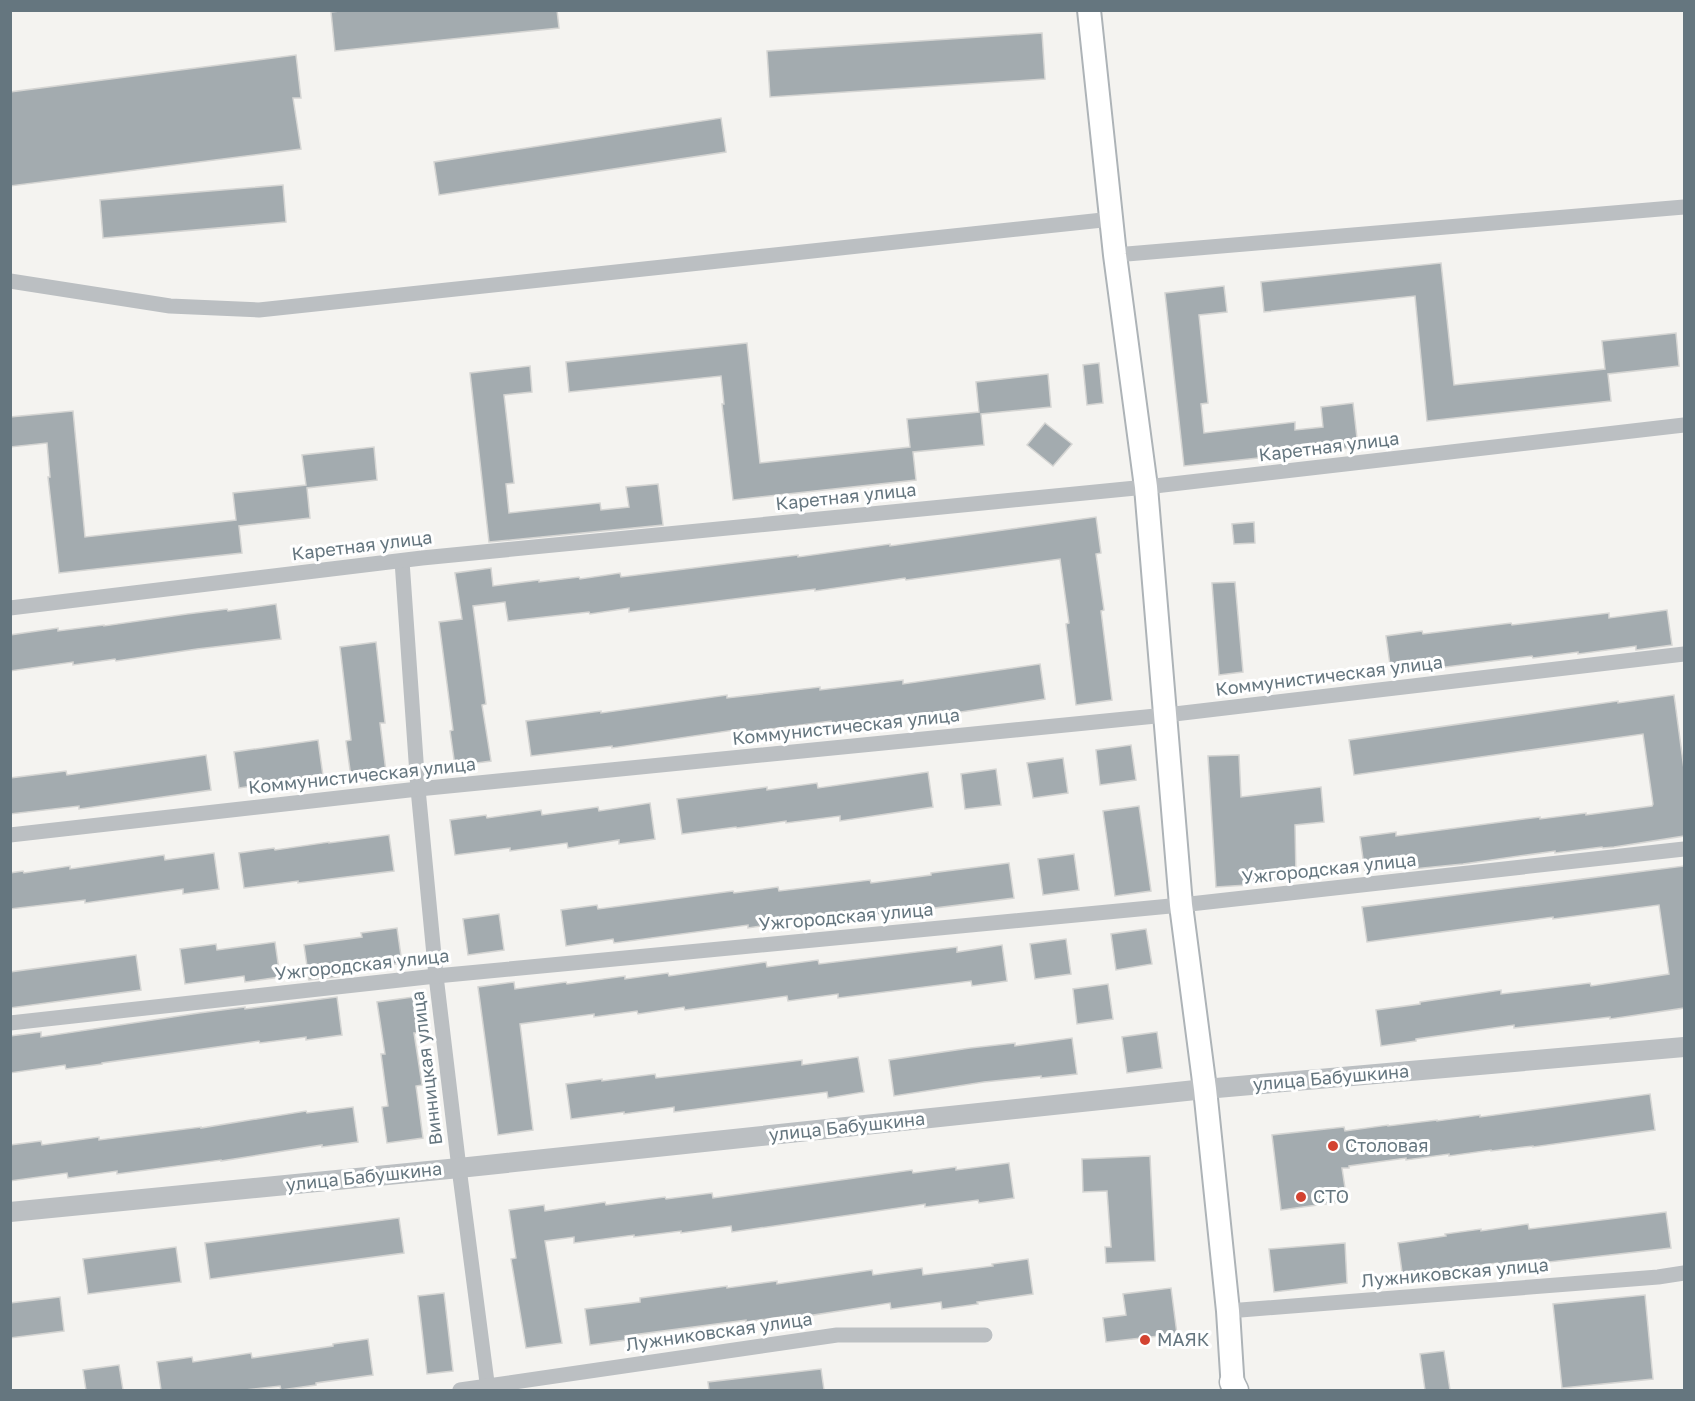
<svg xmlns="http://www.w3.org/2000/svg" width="1695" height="1401" font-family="'Golos Text',sans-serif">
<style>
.building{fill:#a3abaf;stroke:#d5d5d3;stroke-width:1.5}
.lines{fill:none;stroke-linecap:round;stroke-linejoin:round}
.secondary-casing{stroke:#adb3b7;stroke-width:26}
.primary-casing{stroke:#acb2b5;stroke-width:27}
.minor{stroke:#bbbfc2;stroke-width:15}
.tertiary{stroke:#bbbfc2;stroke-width:20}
.secondary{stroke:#fff;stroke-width:22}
.primary{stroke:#fff;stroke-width:24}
.poi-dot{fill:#d34331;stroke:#fff;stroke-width:2}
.labels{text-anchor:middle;stroke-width:6;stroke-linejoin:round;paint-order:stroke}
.street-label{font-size:18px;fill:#65767f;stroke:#fff}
.poi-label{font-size:18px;fill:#65767f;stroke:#fff;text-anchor:start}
</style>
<rect width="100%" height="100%" fill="#f4f3f0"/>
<g class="building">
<polygon points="349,10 557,10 559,28 335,51 331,12"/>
<polygon points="1042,33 1045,79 770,97 767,51"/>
<polygon points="296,55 301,98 293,98 301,149 10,186 10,92"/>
<polygon points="721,118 726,152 439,195 434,162"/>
<polygon points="283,185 286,222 103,238 100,200"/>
<polygon points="1441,263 1454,385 1605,369 1602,341 1676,333 1679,366 1608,374 1611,401 1427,421 1415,296 1264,312 1261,282"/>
<polygon points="1224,286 1227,312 1199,315 1208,403 1201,404 1204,433 1295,422 1295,430 1323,427 1321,407 1353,403 1358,447 1184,466 1165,293"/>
<polygon points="747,343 760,463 910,447 907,419 979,412 976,382 1048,374 1051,407 981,414 984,445 913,452 916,480 733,500 722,404 724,404 721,376 569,392 566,362"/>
<polygon points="1099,363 1103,403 1087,405 1083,365"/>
<polygon points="530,366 532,392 504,395 514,483 506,484 509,513 600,503 601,510 629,507 626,487 658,484 663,525 489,542 470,373"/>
<polygon points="73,411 85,537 236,520 233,493 306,485 302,455 374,447 377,480 307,488 310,518 239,526 242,553 59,573 48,477 50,477 47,443 10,447 10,417"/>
<polygon points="1045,423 1072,444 1053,466 1027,445"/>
<polygon points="1096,517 1101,553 1096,554 1104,610 1101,611 1112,700 1076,705 1066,624 1069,623 1060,559 906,580 905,578 815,591 815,589 629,612 629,608 590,614 589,612 508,621 505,602 473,606 486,704 482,705 491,761 455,766 450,731 453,730 439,622 462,619 455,573 491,568 493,586 539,580 539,582 579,577 580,579 620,573 621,577 798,555 798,557 890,544 890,546"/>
<polygon points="1254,522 1255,543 1234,544 1232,524"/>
<polygon points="1235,582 1243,672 1219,675 1212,583"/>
<polygon points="276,604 281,639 197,649 116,661 115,659 73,665 73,662 10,671 10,635 58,628 58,631 104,625 104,626 187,614 227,609 228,611"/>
<polygon points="1667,610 1672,645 1636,650 1636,646 1578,654 1578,652 1533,658 1532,656 1430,669 1429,666 1391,672 1386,636 1422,631 1423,634 1511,623 1512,625 1609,613 1609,618"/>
<polygon points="376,642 385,723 380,723 386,772 351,777 346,741 351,740 340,647"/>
<polygon points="1040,664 1045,699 915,719 914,714 832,725 831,721 742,733 741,729 612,748 612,746 531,756 526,721 601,711 601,713 727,695 727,698 820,687 820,690 903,680 903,684"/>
<polygon points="1674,695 1684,769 1684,836 1614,847 1603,848 1602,847 1555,853 1555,851 1463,864 1413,869 1413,866 1365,873 1360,837 1396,832 1396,836 1540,817 1540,819 1586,813 1586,815 1652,806 1653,804 1643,734 1354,775 1349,740 1570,708 1618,701 1618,703"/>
<polygon points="318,740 323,776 239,788 234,752"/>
<polygon points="1131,745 1136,780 1100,785 1096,750"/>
<polygon points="206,755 211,790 79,809 79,806 10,814 10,778 66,771 67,775"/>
<polygon points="1239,755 1241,797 1321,787 1324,822 1295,825 1296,877 1247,884 1247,885 1216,887 1208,756"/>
<polygon points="1063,758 1068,793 1033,798 1027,763"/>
<polygon points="996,769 1001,805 965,809 961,774"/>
<polygon points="928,772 933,807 840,821 840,816 786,823 786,821 737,828 736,827 682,834 677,799 767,787 767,790 817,783 818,788"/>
<polygon points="650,803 655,839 619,844 619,840 568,848 567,843 510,851 510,848 455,855 450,820 486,815 487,818 541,810 542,815 598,807 599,811"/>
<polygon points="1139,806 1151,891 1115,896 1103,811"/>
<polygon points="389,835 394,871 298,883 298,881 244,888 239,853 274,848 275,850 329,842 329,843"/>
<polygon points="214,853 219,889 183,894 183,889 85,903 85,900 10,909 10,873 23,871 24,873 70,866 70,869 164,855 165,860"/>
<polygon points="1074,854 1079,890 1043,895 1038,859"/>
<polygon points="1009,863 1014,898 927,909 927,912 892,917 891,913 795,925 794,921 748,928 748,925 614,943 613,939 566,946 561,910 597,905 598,909 733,891 734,893 778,887 779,891 870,880 871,883 931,875 931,873"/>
<polygon points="1684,866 1684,1008 1610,1019 1610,1017 1514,1028 1514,1025 1416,1039 1416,1041 1381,1046 1376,1010 1420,1004 1420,1002 1501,990 1501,994 1590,983 1591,986 1669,974 1659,905 1553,919 1553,917 1367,942 1362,907"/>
<polygon points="499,914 504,950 468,955 463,919"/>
<polygon points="397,928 402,963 344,971 345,976 309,980 304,945 362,937 361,933"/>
<polygon points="1146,929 1152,964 1116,970 1111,934"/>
<polygon points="1066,939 1071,974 1035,979 1030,944"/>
<polygon points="275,942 280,977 245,982 244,976 185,984 180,949 216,944 217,950"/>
<polygon points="1002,945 1007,981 972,986 971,981 838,998 838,994 788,1001 787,996 685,1010 684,1007 638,1014 637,1011 594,1017 594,1014 520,1024 533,1130 498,1135 478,987 514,982 515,989 566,982 567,984 625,976 625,979 668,973 669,976 766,962 767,967 818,960 819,964 957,947 957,952"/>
<polygon points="136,955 141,990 10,1008 10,972"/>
<polygon points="1108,984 1113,1019 1077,1024 1073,989"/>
<polygon points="337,997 342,1035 306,1040 306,1037 260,1043 259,1041 102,1063 102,1064 66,1069 65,1065 10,1073 10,1036 41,1032 41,1037 199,1013 245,1007 245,1009"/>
<polygon points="413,997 418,1033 414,1033 422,1085 416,1086 423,1138 387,1143 382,1107 388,1106 381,1054 385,1054 377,1002"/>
<polygon points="1157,1032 1162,1068 1127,1073 1122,1037"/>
<polygon points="1072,1038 1077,1074 1041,1078 1041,1076 984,1082 894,1096 889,1060 970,1048 1015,1043 1015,1046"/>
<polygon points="858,1057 864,1092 828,1098 827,1092 674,1112 674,1107 624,1114 624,1112 571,1119 566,1084 602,1079 602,1081 655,1074 656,1078 802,1060 802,1065"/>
<polygon points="1650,1094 1655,1130 1533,1147 1533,1146 1491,1151 1491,1150 1449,1156 1449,1154 1406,1160 1406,1158 1349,1166 1349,1168 1342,1168 1347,1201 1281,1210 1272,1135 1344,1127 1345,1131 1388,1125 1388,1126 1437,1120 1437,1121 1480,1115 1480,1117"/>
<polygon points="353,1107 358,1142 322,1147 322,1145 221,1161 221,1160 117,1174 117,1171 68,1178 67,1173 10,1181 10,1145 41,1141 42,1145 99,1137 99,1140 201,1127 201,1128 306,1111 307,1113"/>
<polygon points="1150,1156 1155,1261 1106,1263 1105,1247 1111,1247 1107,1191 1083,1192 1082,1159"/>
<polygon points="1009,1163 1014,1198 979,1203 978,1200 925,1207 925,1204 732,1232 731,1226 681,1233 681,1231 634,1237 634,1235 574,1243 574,1237 545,1241 562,1343 526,1348 511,1259 516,1258 509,1210 544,1205 545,1211 605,1202 606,1205 665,1197 666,1199 712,1193 713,1198 912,1170 913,1173 956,1167 956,1170"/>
<polygon points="1666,1212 1671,1248 1540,1263 1540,1259 1497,1264 1497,1263 1439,1271 1439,1274 1403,1279 1398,1243 1446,1236 1445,1234 1481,1229 1481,1231 1528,1224 1529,1229"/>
<polygon points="399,1218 404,1253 210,1279 205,1243"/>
<polygon points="1345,1243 1347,1283 1274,1292 1269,1249"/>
<polygon points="176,1247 181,1282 88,1294 83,1259"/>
<polygon points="1028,1259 1033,1294 977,1302 978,1304 942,1309 941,1302 891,1309 890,1303 794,1318 794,1315 746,1322 746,1320 625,1336 626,1340 590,1345 585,1309 640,1302 640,1298 727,1286 727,1288 777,1281 777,1284 872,1270 873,1275 922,1268 923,1275 993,1266 992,1264"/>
<polygon points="1171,1288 1177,1334 1106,1342 1103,1318 1126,1315 1123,1294"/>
<polygon points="444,1293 453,1371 427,1374 418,1296"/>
<polygon points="1645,1295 1653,1379 1562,1388 1553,1304"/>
<polygon points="60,1297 64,1331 10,1338 10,1303"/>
<polygon points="368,1339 373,1375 316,1383 316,1385 281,1390 280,1386 245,1390 161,1390 157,1362 192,1357 193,1362 251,1353 252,1358 333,1346 333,1344"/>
<polygon points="1444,1351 1450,1390 1425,1390 1420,1354"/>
<polygon points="119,1365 123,1390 86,1390 83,1370"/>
<polygon points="821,1369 824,1390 709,1390 708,1382"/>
</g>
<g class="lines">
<g class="secondary-casing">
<polyline id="secondary" points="1089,10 1115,255 1146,487 1181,905 1205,1089 1228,1311 1233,1390"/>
</g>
<g class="primary-casing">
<polyline id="primary" points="1232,1382 1236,1390"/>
</g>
<g class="minor">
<polyline points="1115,255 1684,207"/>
<polyline points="10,281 170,306 259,310 1112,219"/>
<polyline points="402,561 418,789 436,976 459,1168 488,1390"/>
<polyline points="10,608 422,558 1146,487 1684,425"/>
<polyline points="10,835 418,789 1166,715 1684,654"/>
<polyline points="10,1023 436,976 1181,905 1684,849"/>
<polyline points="1228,1311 1658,1277 1684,1273"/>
<polyline points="460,1390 837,1335 985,1335"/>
</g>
<polyline class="tertiary" points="10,1212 459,1168 1205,1089 1684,1047"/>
<use href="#secondary" class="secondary"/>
<use href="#primary" class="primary"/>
</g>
<g class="poi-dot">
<circle cx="1333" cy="1146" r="6"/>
<circle cx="1301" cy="1197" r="6"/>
<circle cx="1145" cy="1340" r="6"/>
</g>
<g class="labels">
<g class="street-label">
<text transform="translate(1329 447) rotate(-7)" y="6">Каретная улица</text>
<text transform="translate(846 497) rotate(-6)" y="6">Каретная улица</text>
<text transform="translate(362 546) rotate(-7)" y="6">Каретная улица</text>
<text transform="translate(1329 676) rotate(-7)" y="6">Коммунистическая улица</text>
<text transform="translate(846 727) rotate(-6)" y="6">Коммунистическая улица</text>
<text transform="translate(362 776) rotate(-6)" y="6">Коммунистическая улица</text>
<text transform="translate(1329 869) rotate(-6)" y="6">Ужгородская улица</text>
<text transform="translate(846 917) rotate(-5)" y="6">Ужгородская улица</text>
<text transform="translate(362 965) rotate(-6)" y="6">Ужгородская улица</text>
<text transform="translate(427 1068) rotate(-97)" y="6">Винницкая улица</text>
<text transform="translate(1331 1078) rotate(-5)" y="6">улица Бабушкина</text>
<text transform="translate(847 1127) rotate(-6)" y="6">улица Бабушкина</text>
<text transform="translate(364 1177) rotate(-6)" y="6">улица Бабушкина</text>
<text transform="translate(1455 1273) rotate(-5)" y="6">Лужниковская улица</text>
<text transform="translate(719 1332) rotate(-8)" y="6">Лужниковская улица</text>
</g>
<g class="poi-label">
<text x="1345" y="1152">Столовая</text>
<text x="1313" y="1203">СТО</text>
<text x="1157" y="1346">МАЯК</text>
</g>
</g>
<rect width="1695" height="1401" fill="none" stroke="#65767f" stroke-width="24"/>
</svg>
